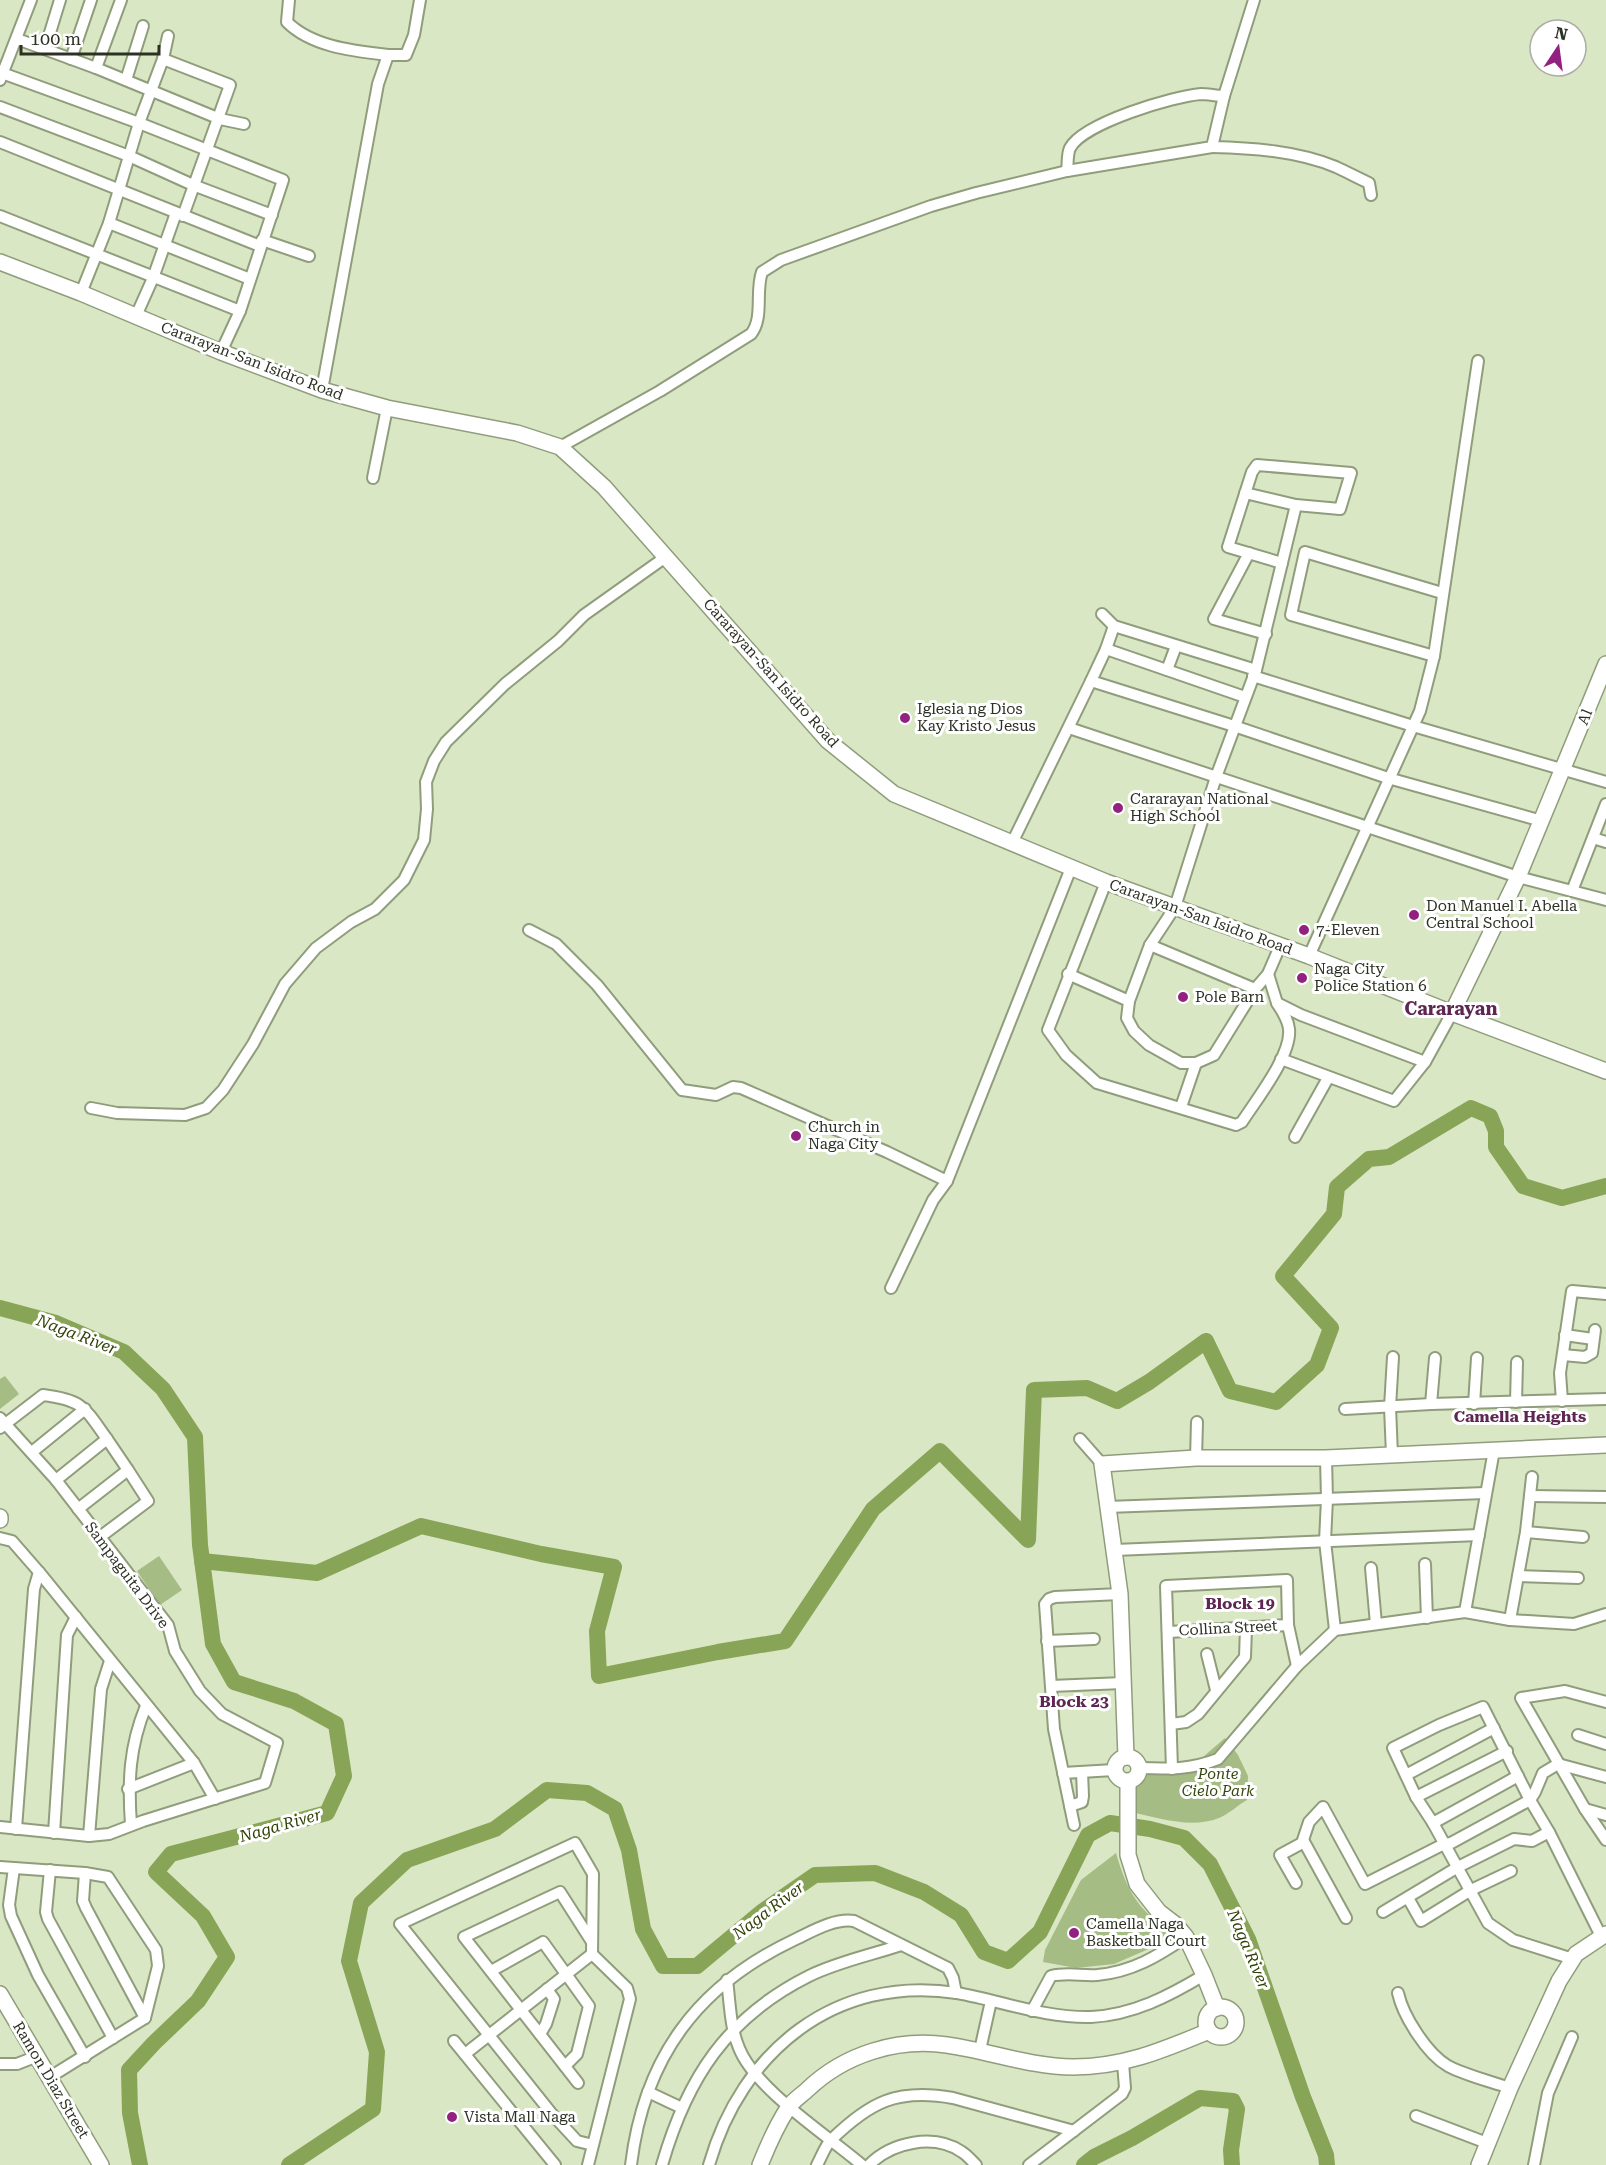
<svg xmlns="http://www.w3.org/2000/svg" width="1606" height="2165" font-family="'Roboto Serif',serif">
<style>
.green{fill:#a6bc85}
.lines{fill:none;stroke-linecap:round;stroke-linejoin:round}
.river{stroke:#88a457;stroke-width:16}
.street-casing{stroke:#909d7c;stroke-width:14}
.secondary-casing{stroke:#909d7c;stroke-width:18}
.street{stroke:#fff;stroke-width:10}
.secondary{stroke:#fff;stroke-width:15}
.poi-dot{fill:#922180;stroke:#fff;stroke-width:2}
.labels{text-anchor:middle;stroke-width:6;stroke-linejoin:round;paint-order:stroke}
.street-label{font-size:15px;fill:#2c3123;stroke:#fff}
.poi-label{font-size:15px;fill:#2c3123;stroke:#fff;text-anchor:start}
.park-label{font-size:15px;font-style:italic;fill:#36480f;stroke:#fff}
.water-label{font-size:16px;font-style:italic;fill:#304106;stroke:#fff}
.neighbourhood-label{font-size:16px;font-weight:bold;fill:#5e2753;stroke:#fff}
.quarter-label{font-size:18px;font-weight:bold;fill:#5e2753;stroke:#fff}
</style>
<rect width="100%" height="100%" fill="#d9e7c4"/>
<g class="green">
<polygon points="5,1376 19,1394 0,1409 0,1379"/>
<polygon points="159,1556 182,1590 160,1605 137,1571"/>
<path d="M1225 1738 1238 1755 1248 1776 1247 1800C1238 1805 1229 1814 1219 1818 1191 1829 1160 1818 1131 1812L1133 1784 1142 1774 1158 1765 1196 1763Z"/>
<path d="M1116 1853C1128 1894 1138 1909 1173 1934L1172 1939 1114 1964 1076 1968 1043 1962 1045 1950 1081 1880Z"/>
</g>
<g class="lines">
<g class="river">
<polyline points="0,1308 56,1323 124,1352 163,1389 195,1437 200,1545 213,1644 234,1682 294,1701 336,1724 344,1776 327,1813 171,1854 156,1872 203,1916 227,1957 198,2001 154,2043 129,2070 130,2113 140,2165"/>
<polyline points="202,1561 317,1573 421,1526 541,1554 614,1567 597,1631 599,1676 718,1652 785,1641 873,1509 940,1451 1028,1540 1034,1390 1087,1388 1117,1401 1149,1382 1206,1341 1230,1391 1276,1402 1317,1365 1331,1328 1283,1276 1334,1214 1337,1187 1369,1159 1389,1157 1471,1108 1490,1116 1496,1131 1496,1147 1523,1186 1562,1198 1606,1186"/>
<polyline points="289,2165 373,2109 377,2052 349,1961 361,1903 407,1860 495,1829 547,1790 587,1793 615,1809 629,1850 643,1929 663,1966 697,1966 763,1911 815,1875 875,1873 924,1892 961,1915 984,1952 1008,1961 1040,1932 1088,1835 1110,1823 1150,1829 1184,1838 1210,1864 1248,1939 1303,2097 1326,2155 1327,2165"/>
<polyline points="1084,2165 1094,2157 1132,2138 1200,2098 1233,2101 1237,2109 1231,2150 1232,2165"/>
</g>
<g class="street-casing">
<g id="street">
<path d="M289 0 287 22C312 47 354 51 388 55"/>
<polyline points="17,39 96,68 220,119 244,124"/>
<polyline points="45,49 60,0"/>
<polyline points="71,59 91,0"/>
<polyline points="163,59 230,85 183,216"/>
<polyline points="96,68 121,0"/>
<polyline points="2,73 139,123 283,180 240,311 221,352"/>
<polyline points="0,80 31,0"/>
<polyline points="126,80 143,26"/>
<polyline points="0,107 129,156 193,185 272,215"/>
<polyline points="0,142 260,246"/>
<path d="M1212 147C1253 148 1298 151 1336 167 1347 172 1358 178 1369 183L1371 195"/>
<path d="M1067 171C1068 164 1067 154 1070 148 1083 123 1174 96 1201 94 1208 94 1217 96 1224 96"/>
<polyline points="0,216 240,311"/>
<polyline points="109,223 250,279"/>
<polyline points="262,240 309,256"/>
<polyline points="81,293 109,223 139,123 163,59 168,36"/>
<polyline points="136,316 153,278 176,213"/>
<polyline points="322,390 378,84 388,55 406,55 414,35 420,0"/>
<path d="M560 447 660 391 751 334C764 318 755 291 762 272L781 260 931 206 976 193 1067 171 1212 147 1224 96 1254 0"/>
<polyline points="373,478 387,408"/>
<polyline points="1245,493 1296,505 1340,509 1351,473 1257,465 1252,472 1228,547 1282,563"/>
<polyline points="1249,553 1214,619 1266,634"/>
<polyline points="1102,614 1114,626 1256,670"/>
<polyline points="1106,649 1245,697"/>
<polyline points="1434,656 1291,615 1305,552 1442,593"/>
<polyline points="1167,670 1176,646"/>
<polyline points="1253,676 1413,726 1606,782"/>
<polyline points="1091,681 1234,726 1388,778 1542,821"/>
<polyline points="1069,728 1518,877 1606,900"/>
<polyline points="1593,838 1606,842"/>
<polyline points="1012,843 1091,681 1106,649 1114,626"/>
<path d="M1106 882 1048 1030 1066 1055 1097 1083 1236 1125 1242 1122C1256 1100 1292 1055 1289 1029 1288 1019 1282 1011 1277 1003"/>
<polyline points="1572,891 1606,804"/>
<polyline points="529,930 556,944 597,985 682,1090 716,1095 733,1087 741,1088 887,1152 947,1181"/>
<polyline points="1150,945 1255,989"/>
<polyline points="1280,946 1268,974 1255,989 1214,1055 1196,1063 1181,1063 1149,1045 1134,1031 1127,1018 1129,1001 1150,945 1175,907 1216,777 1256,670 1296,505"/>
<polyline points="1309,956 1420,711 1434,656 1478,361"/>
<polyline points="1068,974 1129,1001"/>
<polyline points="1268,974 1277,1003 1301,1015 1425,1062"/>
<polyline points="1281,1059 1394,1101 1425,1062 1452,1013"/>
<polyline points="1181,1107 1196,1063"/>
<polyline points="91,1108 117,1113 185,1115 206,1108 223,1090 253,1044 285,984 316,948 351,922 375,909 404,880 424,840 427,809 426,782 434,761 446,742 505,684 558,641 584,615 667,556"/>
<polyline points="1295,1137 1328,1078"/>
<polyline points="891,1288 933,1200 947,1181 1071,868"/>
<polyline points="1565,1335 1593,1339"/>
<polyline points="1563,1355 1585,1357 1592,1353 1595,1330"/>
<polyline points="1562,1401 1560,1373 1572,1291 1606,1294"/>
<polyline points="1516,1402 1517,1362"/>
<polyline points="1431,1404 1435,1358"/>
<polyline points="1474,1404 1477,1358"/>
<polyline points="1345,1409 1431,1404 1606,1399"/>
<polyline points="0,1418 56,1480 168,1625 175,1651 200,1691 222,1714 277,1743 265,1783 143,1821 109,1834 89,1836 0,1827"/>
<path d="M0 1428 43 1395C83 1400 84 1407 107 1439"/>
<polyline points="1080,1439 1102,1464"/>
<polyline points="32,1452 85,1409"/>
<polyline points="1392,1455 1390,1407 1393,1357"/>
<polyline points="1196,1458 1197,1422"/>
<polyline points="1326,1458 1327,1499 1325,1541 1335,1630"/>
<polyline points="56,1480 107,1439 128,1470"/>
<polyline points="1530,1496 1606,1497"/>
<polyline points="1107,1507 1485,1493"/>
<polyline points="78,1509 128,1470 148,1501 100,1537"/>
<polyline points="1526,1532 1583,1537"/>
<polyline points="0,1538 12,1541 39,1572 194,1763 215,1799"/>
<polyline points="1115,1550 1479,1535"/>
<polyline points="1425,1564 1427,1618"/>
<polyline points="1371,1568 1376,1624"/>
<polyline points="1518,1576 1578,1578"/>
<polyline points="1465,1612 1494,1450"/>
<polyline points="1510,1620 1526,1532 1532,1477"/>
<polyline points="1169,1632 1288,1625"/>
<polyline points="1047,1641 1094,1639"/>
<polyline points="1207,1654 1216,1690"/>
<polyline points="1051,1686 1123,1683"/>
<polyline points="1606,1702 1565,1691 1521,1698 1585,1809 1606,1840"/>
<polyline points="1171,1724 1186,1722 1198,1714 1245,1657 1246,1628"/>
<polyline points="1578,1735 1606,1744"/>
<path d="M1139 1768C1168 1769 1190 1770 1218 1759L1297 1666 1335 1630 1465 1612 1510 1620 1574 1624 1606 1614"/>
<polyline points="1172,1769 1166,1586 1287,1580 1288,1625 1297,1666"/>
<polyline points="1063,1773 1114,1770"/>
<polyline points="1406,1775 1494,1728"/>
<polyline points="128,1789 194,1763"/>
<polyline points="1416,1797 1507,1751"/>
<polyline points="1070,1806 1082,1802 1083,1796 1082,1772"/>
<polyline points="1585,1809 1606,1815"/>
<polyline points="1433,1823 1518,1776"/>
<path d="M131 1825C128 1782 129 1747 146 1706"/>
<polyline points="1074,1825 1054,1729 1045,1604 1049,1599 1055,1597 1120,1594"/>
<polyline points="16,1829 34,1589 39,1572"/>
<polyline points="54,1833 67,1635 76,1617"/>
<polyline points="89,1836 101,1689 110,1661"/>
<polyline points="0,1867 85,1873 108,1877 156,1950 158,1966 145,2018 50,2077"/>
<polyline points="14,1868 9,1905 11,1916 38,1975 85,2057"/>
<polyline points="50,1870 46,1912 48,1919 113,2038"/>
<polyline points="85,1873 83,1901 86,1908 145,2018"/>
<polyline points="1296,1883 1280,1855 1304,1842"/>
<polyline points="1408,1898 1421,1921 1471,1890 1511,1871"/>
<polyline points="1383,1912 1458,1867 1514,1839 1532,1841 1549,1832"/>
<polyline points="1346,1918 1303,1840 1309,1822 1323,1807 1365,1884 1444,1844 1451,1843 1530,1800 1535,1792 1543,1773 1558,1764 1606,1777"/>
<polyline points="1573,1959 1513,1940 1488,1923 1433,1823 1416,1797 1393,1748 1439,1725 1483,1707 1530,1800 1549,1832 1602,1938"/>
<polyline points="491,1971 543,1942 589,2006 577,2054 565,2066"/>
<path d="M727 1980C730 2003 730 2027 739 2048 755 2089 827 2135 862 2165"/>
<path d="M1398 1993C1403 2016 1427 2054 1448 2066 1467 2076 1490 2081 1510 2088"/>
<path d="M1032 2011 1051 1976C1068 1972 1081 1976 1097 1975 1132 1972 1158 1956 1186 1937"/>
<polyline points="540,2034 546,2024 554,1999 547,1989"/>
<polyline points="454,2041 555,2165"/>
<polyline points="980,2050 991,2001"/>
<polyline points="465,2054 592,1954"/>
<polyline points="0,2064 17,2064 35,2057"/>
<polyline points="578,2083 464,1937 560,1892 592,1942"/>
<polyline points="648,2092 682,2108"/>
<polyline points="1416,2116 1487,2143"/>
<polyline points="588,2165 630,1999 627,1988 592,1954 593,1874 575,1843 400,1924 552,2114 577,2141 593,2145"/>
<path d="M631 2165C644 2058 697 1986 794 1940 811 1932 834 1918 854 1921L948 1968 953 1978 956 1993"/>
<path d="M662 2165C687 2078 727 2017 809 1976 837 1962 871 1955 901 1945"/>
<path d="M709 2165C741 2052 835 1974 957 1993 1002 2001 1044 2018 1091 2017 1133 2015 1169 1996 1204 1975"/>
<path d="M817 2165C821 2158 825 2146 831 2140 870 2102 897 2088 953 2098L1074 2131"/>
<path d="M869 2165C892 2142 934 2133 962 2152 967 2155 972 2161 976 2165"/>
<polyline points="1029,2165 1122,2094 1125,2088 1123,2063"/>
<polyline points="1534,2165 1548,2093 1572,2037"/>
</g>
</g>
<g class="secondary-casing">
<g id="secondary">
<polyline points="0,262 81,293 221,352 322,390 387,408 517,433 560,447 604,487 828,741 894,794 1106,882 1309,956 1452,1013 1606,1071"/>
<polyline points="1452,1013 1518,877 1606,664"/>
<polyline points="0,1517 0,1520"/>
<circle cx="1127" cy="1769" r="12"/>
<polyline points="1126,1757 1120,1594 1102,1464 1196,1458 1326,1458 1606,1445"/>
<polyline points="1128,1782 1128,1855 1137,1884 1159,1912 1176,1925 1186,1937 1204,1975 1217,2008"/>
<polyline points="0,1994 101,2165"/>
<circle cx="1221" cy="2022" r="15"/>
<path d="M760 2165C768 2145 777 2125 788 2108 793 2100 802 2095 808 2089 845 2054 897 2038 947 2045 989 2051 1031 2067 1073 2067 1124 2067 1163 2050 1209 2031"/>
<polyline points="1479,2165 1510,2088 1559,1981 1576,1954 1606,1934"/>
</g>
</g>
<use href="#street" class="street"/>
<use href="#secondary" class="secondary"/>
</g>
<g class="poi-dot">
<circle cx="905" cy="718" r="6"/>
<circle cx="1118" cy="808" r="6"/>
<circle cx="1414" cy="915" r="6"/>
<circle cx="1304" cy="930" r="6"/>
<circle cx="1302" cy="978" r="6"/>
<circle cx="1183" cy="997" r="6"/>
<circle cx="796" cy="1136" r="6"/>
<circle cx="1074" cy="1933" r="6"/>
<circle cx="452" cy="2117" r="6"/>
</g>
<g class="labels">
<g class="street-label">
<text transform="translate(252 361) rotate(21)" y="5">Cararayan-San Isidro Road</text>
<text transform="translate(771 673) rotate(48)" y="5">Cararayan-San Isidro Road</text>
<text transform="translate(1585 717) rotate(-68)" y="5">Al</text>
<text transform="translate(1201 917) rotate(20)" y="5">Cararayan-San Isidro Road</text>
<text transform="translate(127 1575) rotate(53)" y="5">Sampaguita Drive</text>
<text transform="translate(1228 1628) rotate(-3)" y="5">Collina Street</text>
<text transform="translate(51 2080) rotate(59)" y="5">Ramon Diaz Street</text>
</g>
<g class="poi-label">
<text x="917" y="714">Iglesia ng Dios<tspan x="917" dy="17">Kay Kristo Jesus</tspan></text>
<text x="1130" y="804">Cararayan National<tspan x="1130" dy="17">High School</tspan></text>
<text x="1426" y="911">Don Manuel I. Abella<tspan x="1426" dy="17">Central School</tspan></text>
<text x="1316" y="935">7-Eleven</text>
<text x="1314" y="974">Naga City<tspan x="1314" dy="17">Police Station 6</tspan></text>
<text x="1195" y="1002">Pole Barn</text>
<text x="808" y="1132">Church in<tspan x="808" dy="17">Naga City</tspan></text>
<text x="1086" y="1929">Camella Naga<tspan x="1086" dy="17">Basketball Court</tspan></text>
<text x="464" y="2122">Vista Mall Naga</text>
</g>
<g class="park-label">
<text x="1218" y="1779">Ponte<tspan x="1218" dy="17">Cielo Park</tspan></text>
</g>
<g class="water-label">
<text transform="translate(77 1334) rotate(21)" y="6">Naga River</text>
<text transform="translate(280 1825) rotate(-16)" y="6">Naga River</text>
<text transform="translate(768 1910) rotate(-37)" y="6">Naga River</text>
<text transform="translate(1249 1949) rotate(67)" y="6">Naga River</text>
</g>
<g class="neighbourhood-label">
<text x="1520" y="1422">Camella Heights</text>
<text x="1240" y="1609">Block 19</text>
<text x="1074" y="1707">Block 23</text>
</g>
<g class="quarter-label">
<text x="1451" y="1015">Cararayan</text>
</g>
</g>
<g transform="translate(1558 48) rotate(13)"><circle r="28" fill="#ffffff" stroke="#abada7" stroke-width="1.5"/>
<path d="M0-4.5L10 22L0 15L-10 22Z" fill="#922180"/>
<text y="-9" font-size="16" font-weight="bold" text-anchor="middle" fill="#2c3123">N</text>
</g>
<path d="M21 45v9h138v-9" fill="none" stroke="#2c3123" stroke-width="3"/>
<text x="30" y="45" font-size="18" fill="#2c3123" stroke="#ffffff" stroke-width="4.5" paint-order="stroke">100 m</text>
</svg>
